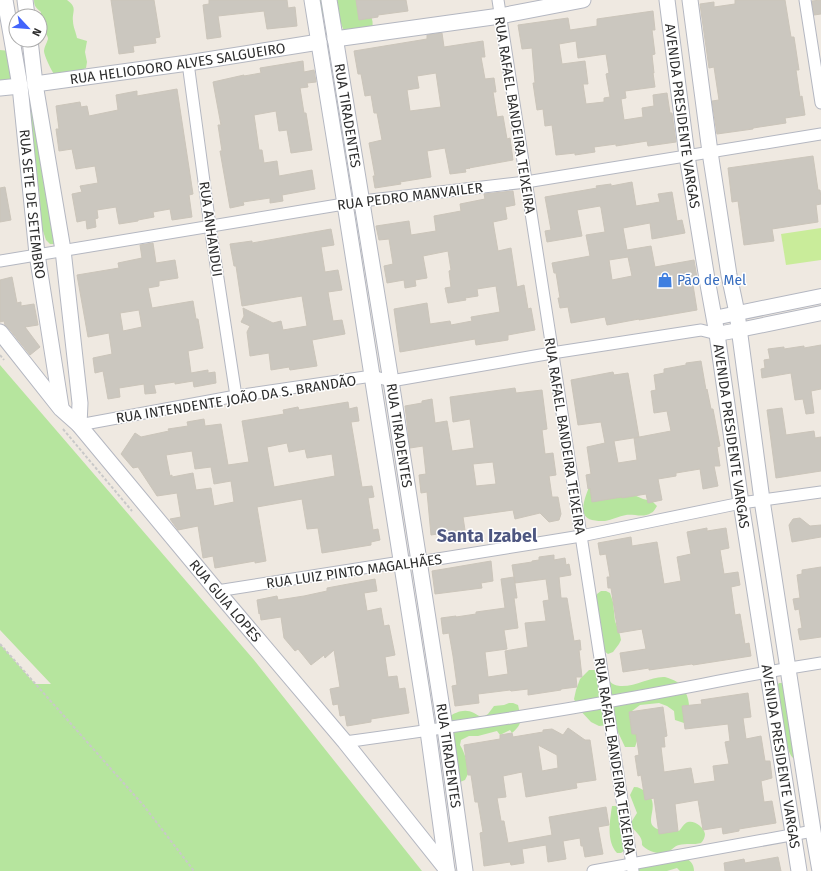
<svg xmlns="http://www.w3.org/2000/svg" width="821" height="871" font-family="'Fira Sans',sans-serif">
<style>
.green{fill:#b6e59e}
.pitch{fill:#c9ec9a}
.building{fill:#cbc7bf;stroke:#cbc5ba;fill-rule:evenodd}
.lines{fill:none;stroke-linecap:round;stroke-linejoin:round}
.minor-casing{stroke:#b4b7c1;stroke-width:13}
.tertiary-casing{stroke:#b4b7c1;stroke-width:16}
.secondary-casing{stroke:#b4b7c1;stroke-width:17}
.path{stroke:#c9c9c9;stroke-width:2;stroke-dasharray:3 2;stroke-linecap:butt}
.minor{stroke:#fff;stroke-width:11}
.tertiary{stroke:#fff;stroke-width:14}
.secondary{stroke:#fff;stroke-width:15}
.labels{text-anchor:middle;stroke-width:3;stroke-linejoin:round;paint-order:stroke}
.street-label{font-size:14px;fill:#2e2e2e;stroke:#fff}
.shop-label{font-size:14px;fill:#366cbe;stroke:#fff;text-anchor:start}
.district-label{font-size:18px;font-weight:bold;fill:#4d5680;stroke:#fff}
</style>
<rect width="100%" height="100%" fill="#efe9e1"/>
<g class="green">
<path d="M34 0H67C78 8 72 11 73 21 73 27 76 32 77 38L87 41 85 52 87 62 86 68 75 73 54 74C51 70 44 55 44 51 44 47 47 43 48 39 48 34 43 32 42 28 40 22 41 17 41 12 36 8 34 6 34 0Z"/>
<path d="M316 0H364C368 11 375 18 372 30L344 31 340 21 321 14Z"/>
<polygon points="0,50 10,51 18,76 0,95"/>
<polygon points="28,104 38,105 55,244 50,244 46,240 41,225 40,199 39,189 37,184 36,168 30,154"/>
<polygon points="0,365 254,660 422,871 0,871 0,644 35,684 51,684 0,630"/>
<path d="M589 487 634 495 643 499 652 501 657 506C655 509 654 512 651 513 644 518 634 514 626 515 619 516 612 520 605 521 601 521 596 521 592 520 577 516 585 498 589 487Z"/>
<polygon points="601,591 606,591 610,593 613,602 615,621 620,635 621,640 619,644 613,652 608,654 604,651 595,599 597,594"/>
<path d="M589 670H598C600 671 603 673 605 675 610 681 611 685 620 686 636 687 651 676 665 677 669 678 674 680 677 682 681 685 683 687 685 691 691 704 690 711 684 723L675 720 674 711 667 706 659 703 640 705 632 711 638 738 635 747H625L617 730 609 725 599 726 591 722 578 708 574 699 576 690 580 679Z"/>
<path d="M779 683H783L796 755 793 758C788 753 789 747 785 741L776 687Z"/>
<path d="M509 703H513L518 705C521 719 524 722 512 733L510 730 500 735 497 731 478 736H469L461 740 460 745C464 751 469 766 468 774 467 776 466 778 465 780L460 782 448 717C456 712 465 708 474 713 477 715 479 716 483 717L488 714 494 706 504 705Z"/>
<path d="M634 787C639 787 642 789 646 792 661 804 645 820 654 827 658 831 664 829 669 829 672 829 675 830 679 831 682 828 684 823 688 822 694 820 704 827 705 834 705 837 703 841 701 843 694 845 686 843 679 845 674 846 672 850 668 852 661 856 647 851 642 845 643 836 635 832 630 825L632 821 637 813 630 795Z"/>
<path d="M612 806H617L626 818 625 850 621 853H617C606 841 610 820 612 806Z"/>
<path d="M684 857C690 860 694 864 694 871H680L677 868 667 871H637L638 863Z"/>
</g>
<polygon class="pitch" points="821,228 821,260 786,265 781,234"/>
<g class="building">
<polygon points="111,0 154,0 160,37 155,38 156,43 133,46 134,52 119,54"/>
<polygon points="209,0 287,0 288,8 295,7 297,26 267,29 264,11 218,16 221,37 207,39 203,5 209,4"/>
<polygon points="356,0 406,0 408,11 378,15 378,17 359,20"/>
<polygon points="735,0 785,0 791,37 794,37 799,70 796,70 800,97 802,96 805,115 785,118 786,123 753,128 753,129 717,134 712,101 719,100 714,67 709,68 700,4 714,2 714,7 735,4"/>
<polygon points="821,0 821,14 814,15 812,1"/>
<path d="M653 11 655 30H652L655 54 652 55 654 73H653L655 87 625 91 626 98 621 99 624 120 643 117 642 108 654 106 653 95 667 93 670 113H672L676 142 648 146 647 141 616 146V144L594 147 595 152 575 155V153L556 155 552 125 545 126 543 109 537 110 533 83H535L532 48 522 49 518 25 568 18 570 30 597 26V19ZM576 41 578 58 606 54 609 73 606 74 610 97 604 98V102L586 104 583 84H588L585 61 562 64 559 44Z"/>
<path d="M442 33 444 47 483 41 485 57H481L485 79 494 78 496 92H493L497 117 503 116 507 139 510 138 513 160 469 168H470L465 169 466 172 450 174 445 148 427 151 431 177 400 182 401 184 375 188 373 176H375L369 143 382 140 377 113H374L371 95 365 96 361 74H358L354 51 427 39V35ZM436 73 441 107 410 111 407 90 419 88 417 76Z"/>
<polygon points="303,61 304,72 314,70 316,82 307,83 308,87 300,88 304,113 306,113 312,150 291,153 287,130 279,131 276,111 254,115 259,150 262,150 264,163 277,161 279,176 312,170 315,189 282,195 283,201 270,203 270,198 243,202 244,205 230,208 220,151 222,151 218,125 221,125 213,82 244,75 244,76 261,73 260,68"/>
<polygon points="177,89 193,194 189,195 192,217 172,220 170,209 153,212 154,217 138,220 138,221 119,224 116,207 97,210 98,218 95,219 96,227 87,229 86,220 77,222 72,194 82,192 80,186 98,183 95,166 76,169 72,149 59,151 56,129 59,129 56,106 80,102 81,107 87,106 89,116 118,110 116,95 137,91 137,96"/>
<polygon points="813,156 818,190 820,190 821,198 821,204 816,205 818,222 772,229 774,241 744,245 738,201 732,202 728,168"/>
<path d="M632 182 636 206 660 202 658 194 672 192 677 221 682 220 685 233 652 239 650 223 623 228 627 250 651 246 655 267 694 260 698 284 693 285 697 310 639 320V319L607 325 605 317 571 323 568 307 560 308 558 298H560L556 273H554L552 263 590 256 586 235 605 232 601 208 600 206 577 210 582 236 547 242 545 231 551 230 545 197 597 188 596 186 611 184V186ZM628 257 632 276 612 280 609 260Z"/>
<polygon points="5,187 11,220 0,222 0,188"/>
<polygon points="513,191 515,205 505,207 507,219 493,222 498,251 511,248 517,287 524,285 528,309 531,308 535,330 508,335 508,340 476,345 475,339 400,352 394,309 427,303 430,324 450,321 451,325 472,321 471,317 500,312 496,286 477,289 478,296 465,298 466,300 448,303 445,288 451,287 449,271 451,270 448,251 423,256 427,278 415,280 416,286 405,288 404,280 387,283 384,266 393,264 389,239 379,240 376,226 409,221 411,235 436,231 434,216 461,211 460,204 485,199 484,194"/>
<polygon points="331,229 334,245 321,247 325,272 338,270 342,290 328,292 333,321 342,320 345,334 312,340 317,366 290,370 289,367 271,370 269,353 250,356 247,332 250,326 241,322 244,316 243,308 273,323 281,321 283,330 307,326 302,296 242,306 236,266 234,266 230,244 252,241 252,243"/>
<path d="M153 243 156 263 175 260 178 278 159 281V286L148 288 152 308 193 301 196 319H198L203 348 188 351 191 373 208 370V373L215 372 216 383 194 387 193 381 175 384V382L154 385 156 393 145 394 144 384 119 388 120 397 108 399 103 371 95 373 93 358 112 354 109 333 88 337 77 275 119 268 118 263 142 258 140 245ZM139 310 142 327 123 331 120 313Z"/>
<polygon points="12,277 17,303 21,302 21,306 34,304 38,325 25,327 40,347 30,355 10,330 5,325 4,321 0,322 0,280"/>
<polygon points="821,345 821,389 811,391 814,413 806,414 803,399 795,400 791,373 762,378 761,369 765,368 764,360 770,359 768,349 784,347 784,349 804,346 804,348"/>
<polygon points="701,361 706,390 707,389 711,409 713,409 720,446 717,447 720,466 714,466 718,486 703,489 700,469 676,473 676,476 658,479 662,500 648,503 646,494 622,498 622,497 592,502 590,488 588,489 586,475 591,474 587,447 605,443 601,422 578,425 571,380 613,372 614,375 628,373 639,437 614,441 618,463 637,460 634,438 671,431 667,411 654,413 651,391 656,390 654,375 664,373 664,369 686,365 686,363"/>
<path d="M515 388 516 393 542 390 547 429 542 430 545 454 553 453 556 475 549 476 552 497H558L561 514 559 520 549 522 540 513 515 519 513 510 463 517 465 530 431 535 427 492 421 493 419 475 426 474 423 446 410 448 405 406 422 403V401L432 399 435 423 447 421 452 451 474 448 470 419 453 422 450 397ZM493 462 496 484 476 486 473 464Z"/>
<path d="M348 402 349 409 357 407 359 421 351 422 362 487 372 486 374 497 368 498 373 530 378 529 380 540 371 542V545L322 553 318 528 307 529 302 499 257 507 266 561 255 563V561L215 568 213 556 203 558 198 526 178 530 170 519 181 517 177 493 157 496 138 467 133 468 121 454 135 433 141 437 169 431 168 429 188 426 187 422 204 419 205 426 221 424 228 465 249 462 242 421 284 414 283 410 298 407 299 410ZM287 443 289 452 305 449 307 458 332 454 335 476 274 487 267 447ZM192 451 195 469 211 467 214 484 231 481 234 502 214 506 211 488 196 490 193 473 172 477V475L170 476 166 455Z"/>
<polygon points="782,408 786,435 814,431 815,438 821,437 821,471 776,478 767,410"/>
<polygon points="800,518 810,526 821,525 821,537 792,542 789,525 793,519"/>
<polygon points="707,528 707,531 726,528 729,548 720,550 724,574 738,572 740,585 731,587 735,615 740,614 745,644 749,643 751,656 693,665 692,664 649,670 649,668 623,672 620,653 646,649 642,629 618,633 611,588 608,588 607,577 610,577 606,554 600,555 598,543 631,537 632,546 657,542 664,584 681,581 677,557 691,554 687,532"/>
<polygon points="554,555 554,560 565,558 566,565 569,564 571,575 559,577 561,598 567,598 574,641 580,640 581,650 579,650 582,677 576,677 577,687 561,689 561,690 528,695 528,689 511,691 510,690 478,694 479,703 455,706 452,686 457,685 453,656 449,633 443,634 441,618 456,616 456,617 476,614 476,612 505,608 501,579 514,577 517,598 514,598 518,628 504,630 507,649 485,652 488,677 508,674 505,651 528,647 525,623 546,621 543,601 549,600 546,579 515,583 512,565 532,562 532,561 539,560 539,557"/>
<polygon points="491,561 493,581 481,583 482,588 435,594 432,571"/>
<polygon points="821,567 821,637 800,640 798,629 802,628 799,609 795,610 793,599 800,598 797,575 802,574 802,570"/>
<polygon points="375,579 377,591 364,593 367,611 381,608 384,626 389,625 395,655 385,657 388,677 397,676 399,689 405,688 409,713 371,719 371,722 347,726 345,715 340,716 338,704 333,705 330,689 340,687 334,650 325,658 324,655 311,665 298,649 295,651 284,638 281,617 261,620 260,613 259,614 257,600 277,596 278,600 304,596 327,591 327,588"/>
<polygon points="748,693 751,717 743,718 746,739 761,736 765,761 770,761 772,778 761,781 764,802 772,801 776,823 739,829 739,831 723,834 722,827 703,830 698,800 675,804 678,831 659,834 654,798 645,800 641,775 638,776 635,756 639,755 636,734 632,734 629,712 663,707 667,736 664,737 665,747 661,747 664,772 691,768 694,784 715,781 713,766 729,764 725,742 730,741 728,724 685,729 682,706 702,704 701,700"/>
<path d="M568 728 585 740H590L596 780 576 783 577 788 526 797 522 772 503 776 506 797 497 798 501 821H504L508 843 552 835 549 817 606 807 609 825 598 827 603 854 585 857 583 846H581L580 838 563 841 566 859 548 862 546 845 522 849 524 863 511 865 510 862 484 866 480 833 483 832 478 802H475L471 775H468L464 745 500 739V735L512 733 513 737 543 732V730L552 729 563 735ZM538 745 557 755 558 768 542 771Z"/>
<polygon points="778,857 781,871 725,871 724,863 744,859 745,863"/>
</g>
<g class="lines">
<g class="minor-casing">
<g id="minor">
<polyline points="498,0 633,871"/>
<polyline points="805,0 821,103"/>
<polyline points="188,63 210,226 236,396"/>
<polyline points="0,261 362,201 526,182 821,134"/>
<polyline points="79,425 236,396 372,376 391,381 552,353 701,330 717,334"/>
<polyline points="217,591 401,562 419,562 581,536 741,503 821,492"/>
<path d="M345 742C432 730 519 718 606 702 678 690 749 674 821 663"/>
<polyline points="593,871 813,831"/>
</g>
</g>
<g class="tertiary-casing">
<g id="tertiary">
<polyline points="714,318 821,296"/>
<polyline points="717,334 739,330 821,313"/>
</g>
</g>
<g class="secondary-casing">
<g id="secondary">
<path id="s1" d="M5 0 20 86 37 254 61 407"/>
<polyline points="25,0 27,16"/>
<polyline points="312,0 345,204 428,731 447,870"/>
<path id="s2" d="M329 0 391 381 445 728 465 871"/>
<path id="s3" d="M667 0 687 156 707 279 717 334 741 503 799 871"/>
<polyline points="690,0 710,152 729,275 737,313 762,500 813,831 820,871"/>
<polyline points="335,39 500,16 583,0"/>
<polyline points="30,40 35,84 63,250 80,403 79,425"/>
<path id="s4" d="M35 84 188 63 319 42"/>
<polyline points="0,88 20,86"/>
<path id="s5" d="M0 332 61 409 79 425 217 591 345 742 447 870"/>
</g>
</g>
<g class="path">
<polyline points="0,355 4,360"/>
<polyline points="63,429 132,511"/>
<polyline points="0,644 144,806 194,871"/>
</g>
<use href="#minor" class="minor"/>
<use href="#tertiary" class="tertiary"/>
<use href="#secondary" class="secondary"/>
</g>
<defs>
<g id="shop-bare" transform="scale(1.2)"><path d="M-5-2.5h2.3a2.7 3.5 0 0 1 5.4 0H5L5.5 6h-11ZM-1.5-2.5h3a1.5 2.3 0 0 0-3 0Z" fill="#3f7fe0" stroke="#fff" stroke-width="2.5" paint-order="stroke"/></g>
</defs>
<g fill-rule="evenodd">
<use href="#shop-bare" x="665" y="280"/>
</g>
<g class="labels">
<g class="street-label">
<text dy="5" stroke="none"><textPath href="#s4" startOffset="144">RUA HELIODORO ALVES SALGUEIRO</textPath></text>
<text dy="5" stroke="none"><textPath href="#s2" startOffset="117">RUA TIRADENTES</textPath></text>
<text transform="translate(515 115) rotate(81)" y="5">RUA RAFAEL BANDEIRA TEIXEIRA</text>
<text dy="5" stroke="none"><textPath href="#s3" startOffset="117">AVENIDA PRESIDENTE VARGAS</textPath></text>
<text transform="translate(410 196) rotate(-7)" y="5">RUA PEDRO MANVAILER</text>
<text dy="5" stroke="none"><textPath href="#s1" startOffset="206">RUA SETE DE SETEMBRO</textPath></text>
<text transform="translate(211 229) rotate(82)" y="5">RUA ANHANDUI</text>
<text transform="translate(236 399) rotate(-9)" y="5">RUA INTENDENTE JOÃO DA S. BRANDÃO</text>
<text dy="5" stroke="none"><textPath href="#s2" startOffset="441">RUA TIRADENTES</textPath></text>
<text transform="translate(565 436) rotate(81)" y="5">RUA RAFAEL BANDEIRA TEIXEIRA</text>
<text dy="5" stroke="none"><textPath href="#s3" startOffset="441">AVENIDA PRESIDENTE VARGAS</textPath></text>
<text transform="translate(354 571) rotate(-8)" y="5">RUA LUIZ PINTO MAGALHÃES</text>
<text dy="5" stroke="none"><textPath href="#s5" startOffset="351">RUA GUIA LOPES</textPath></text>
<text dy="5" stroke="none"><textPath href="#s2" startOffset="765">RUA TIRADENTES</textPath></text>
<text transform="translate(615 756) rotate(81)" y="5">RUA RAFAEL BANDEIRA TEIXEIRA</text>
<text dy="5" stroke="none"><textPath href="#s3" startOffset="765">AVENIDA PRESIDENTE VARGAS</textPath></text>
</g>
<g class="shop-label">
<text x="677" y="285">Pão de Mel</text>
</g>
<g class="district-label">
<text x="487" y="542">Santa Izabel</text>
</g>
</g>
<g transform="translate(28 28) rotate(116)"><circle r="19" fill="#ffffff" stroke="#ababab"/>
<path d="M0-3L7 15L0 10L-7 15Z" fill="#4264fb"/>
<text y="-6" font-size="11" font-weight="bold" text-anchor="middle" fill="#2e2e2e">N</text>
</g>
</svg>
